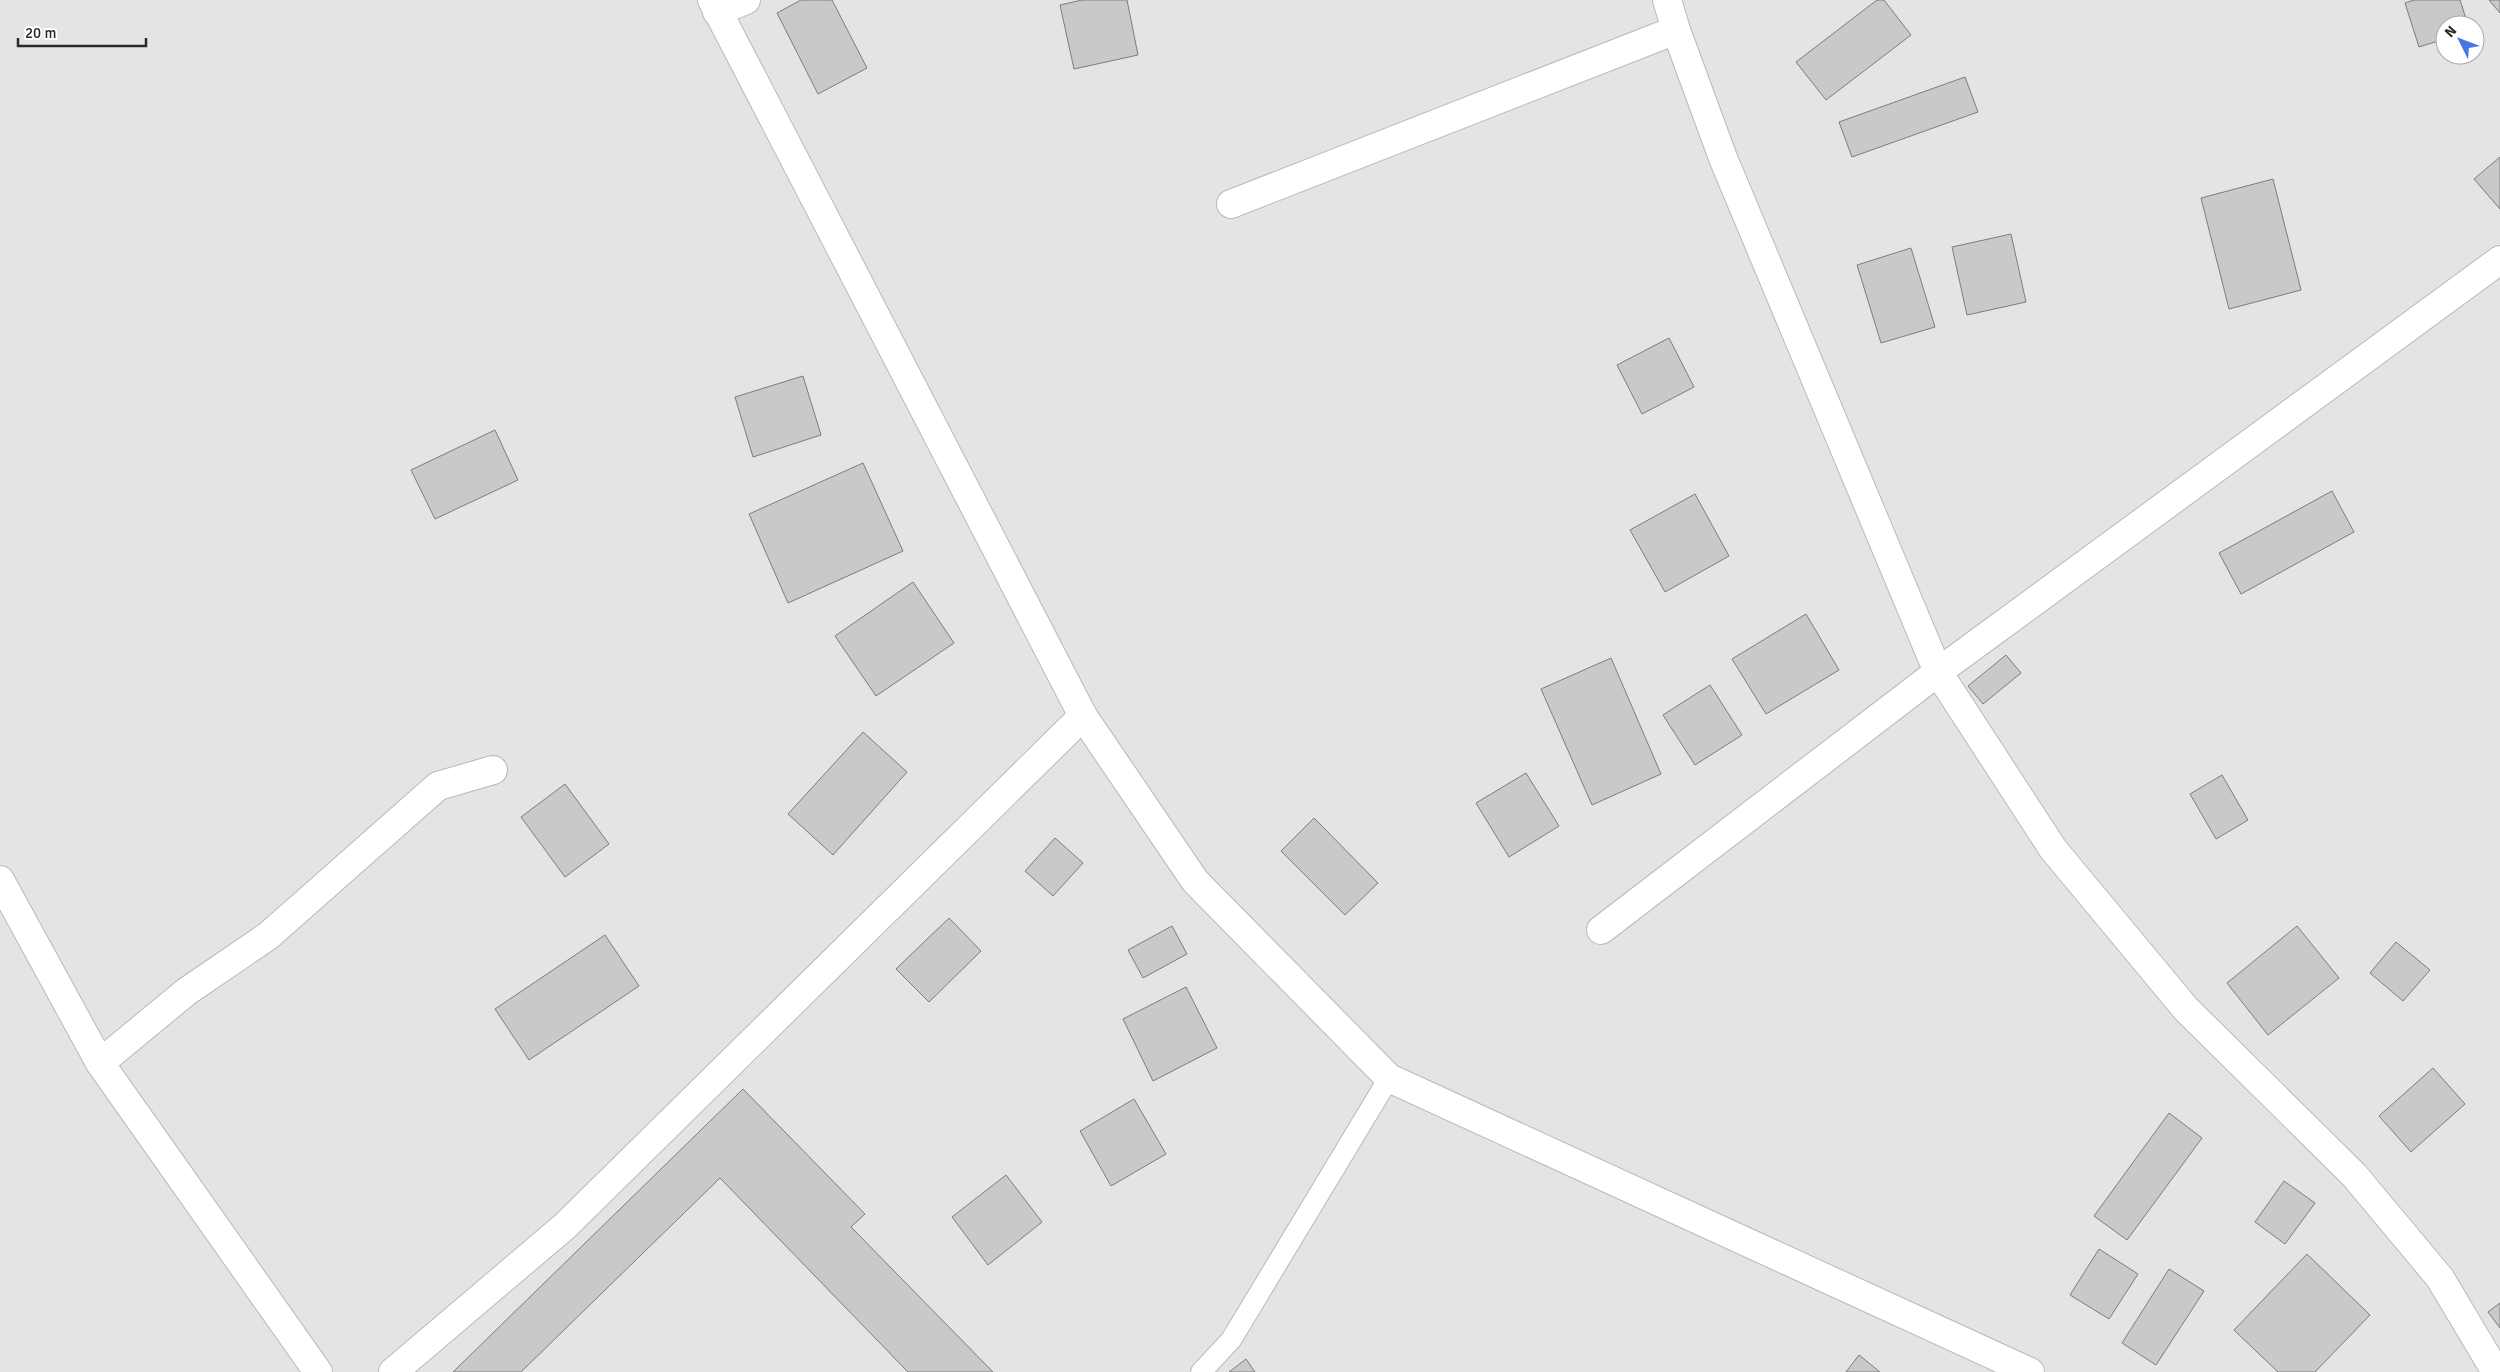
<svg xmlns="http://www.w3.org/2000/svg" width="2500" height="1372" font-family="Signika,sans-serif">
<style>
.building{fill:#cac8c8;stroke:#7e7c7c}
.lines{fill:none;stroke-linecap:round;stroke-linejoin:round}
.lane-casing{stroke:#b8b9ba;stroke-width:22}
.street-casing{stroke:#b8b9ba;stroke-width:30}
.lane{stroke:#fff;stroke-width:20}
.street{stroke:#fff;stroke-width:28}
</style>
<rect width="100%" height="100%" fill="#e3e4e6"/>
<g class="building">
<polygon points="801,0 832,0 867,68 818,94 777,13"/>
<polygon points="1082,0 1127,0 1138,55 1074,69 1060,5"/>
<polygon points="1877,0 1884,0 1911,35 1826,100 1796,62"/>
<polygon points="2414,0 2460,0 2468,25 2445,25 2445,39 2419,47 2405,3"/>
<polygon points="2489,0 2500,0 2500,13"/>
<polygon points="1965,77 1978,112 1852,157 1839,122"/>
<polygon points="2500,157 2500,209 2474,179"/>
<polygon points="2273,179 2301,290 2229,309 2201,198"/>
<polygon points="2011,234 2026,302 1967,315 1952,247"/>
<polygon points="1911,248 1935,327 1881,343 1857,265"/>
<polygon points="1669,338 1694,387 1642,414 1617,365"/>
<polygon points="803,376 821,435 753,457 735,397"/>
<polygon points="495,430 518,480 435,519 411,470"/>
<polygon points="863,463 903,551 788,603 749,514"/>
<polygon points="2332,491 2354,532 2241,594 2219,553"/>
<polygon points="1695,494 1729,556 1665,592 1630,530"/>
<polygon points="913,582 954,643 876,696 835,636"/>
<polygon points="1806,614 1839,670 1766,714 1732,659"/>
<polygon points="2006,655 2021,673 1983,704 1968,686"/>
<polygon points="1611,658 1661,774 1592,805 1541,689"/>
<polygon points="1710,685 1742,735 1695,765 1663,715"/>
<polygon points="863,732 907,772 833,855 788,814"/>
<polygon points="1526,773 1559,826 1509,857 1476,803"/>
<polygon points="2222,775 2248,820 2216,839 2190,794"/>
<polygon points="565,784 609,844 565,877 521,817"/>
<polygon points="1314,818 1378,883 1345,915 1281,851"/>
<polygon points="1055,838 1083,863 1053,896 1025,871"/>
<polygon points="949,918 981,951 929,1002 896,969"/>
<polygon points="1172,926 1187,954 1143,978 1128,950"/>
<polygon points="2297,926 2339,978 2268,1035 2227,983"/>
<polygon points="605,935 639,986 529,1060 495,1009"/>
<polygon points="2396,942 2430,970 2403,1001 2370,973"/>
<polygon points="1186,987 1217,1048 1153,1081 1123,1019"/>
<polygon points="2433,1068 2465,1104 2411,1152 2379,1116"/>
<polygon points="743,1089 865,1214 851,1227 993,1372 908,1372 720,1178 521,1372 453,1372"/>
<polygon points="1134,1099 1166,1154 1111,1186 1080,1131"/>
<polygon points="2169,1113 2202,1138 2127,1240 2094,1216"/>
<polygon points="1006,1175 1042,1222 988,1265 952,1217"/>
<polygon points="2284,1181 2315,1203 2285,1244 2255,1222"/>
<polygon points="2099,1249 2138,1274 2109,1319 2070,1295"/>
<polygon points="2307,1254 2370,1315 2315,1372 2278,1372 2234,1330"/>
<polygon points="2169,1269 2204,1291 2156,1365 2122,1343"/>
<polygon points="2500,1303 2500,1328 2488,1312"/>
<polygon points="1859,1355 1880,1372 1846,1372"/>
<polygon points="1246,1359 1255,1372 1229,1372"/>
</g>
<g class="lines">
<g class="lane-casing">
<polyline id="lane" points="1201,1372 1231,1340 1389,1078"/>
</g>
<g class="street-casing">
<g id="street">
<polyline points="712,0 1083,716 1195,881 1389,1078 2030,1372"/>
<polyline points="1667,0 1676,30 1723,158 1938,672 2053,849 2186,1009 2354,1175 2440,1278 2496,1372"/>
<polyline points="717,12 746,0"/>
<polyline points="1231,204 1676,30"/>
<polyline points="0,880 100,1063 318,1372"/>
<polyline points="1601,930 1938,672 2500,260"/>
<polyline points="100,1063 186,992 268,936 438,786 493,770"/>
<polyline points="393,1372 565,1226 1083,716"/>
</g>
</g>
<use href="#lane" class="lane"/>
<use href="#street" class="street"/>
</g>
<g transform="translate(2460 40) rotate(312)"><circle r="24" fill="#ffffff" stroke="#a9a9aa"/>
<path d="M0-4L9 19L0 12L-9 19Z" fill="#4576e8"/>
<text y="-8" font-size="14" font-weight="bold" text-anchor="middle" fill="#29292a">N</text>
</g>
<path d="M18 38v8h128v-8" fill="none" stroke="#29292a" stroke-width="2.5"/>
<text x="25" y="38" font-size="15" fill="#29292a" stroke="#ffffff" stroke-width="4" paint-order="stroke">20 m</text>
</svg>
